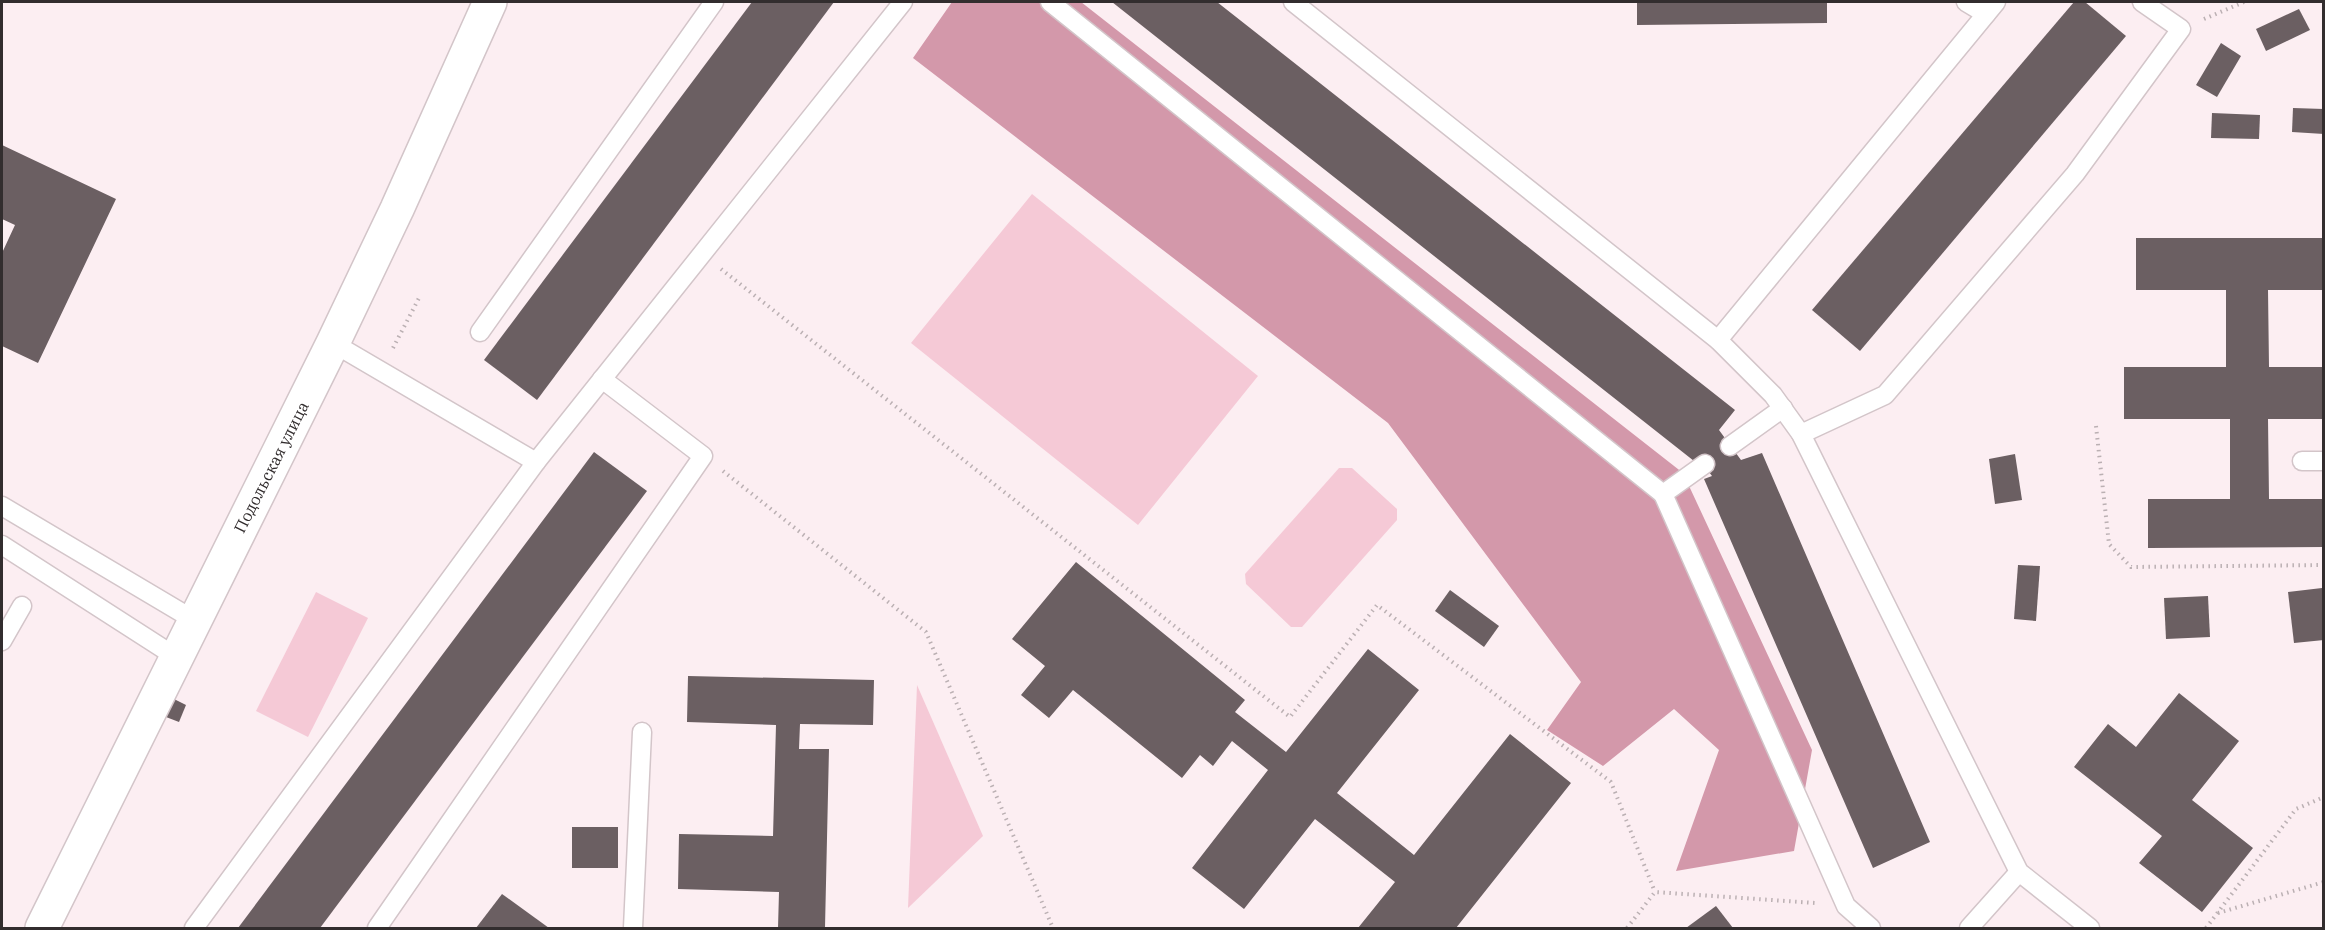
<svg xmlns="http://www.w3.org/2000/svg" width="2325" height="930" font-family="'IBM Plex Serif',serif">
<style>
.green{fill:#f5c9d6}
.forest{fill:#d398aa}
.building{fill:#6b5f62}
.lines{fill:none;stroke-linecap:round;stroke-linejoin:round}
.service-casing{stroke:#d3c5c9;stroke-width:21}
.tertiary-casing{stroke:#d3c5c9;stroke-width:36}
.path{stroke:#bbb0b3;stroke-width:4;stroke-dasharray:1.5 4.5;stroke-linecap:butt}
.service{stroke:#fff;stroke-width:18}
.tertiary{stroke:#fff;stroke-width:33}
.labels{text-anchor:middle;stroke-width:6;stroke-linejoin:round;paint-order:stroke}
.street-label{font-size:16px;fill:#322d2e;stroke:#fff}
</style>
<rect width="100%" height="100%" fill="#fceef2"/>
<g class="green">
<polygon points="1032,194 1258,376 1138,525 911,343"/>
<polygon points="1339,468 1352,468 1397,509 1397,520 1302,627 1291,627 1246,584 1245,574"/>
<polygon points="316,592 368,618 308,737 256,711"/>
<polygon points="917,685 983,836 908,908"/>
</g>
<polygon class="forest" points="952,2 1081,2 1683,473 1812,750 1794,851 1676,871 1719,750 1674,709 1603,766 1547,730 1581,682 1388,423 913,58"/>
<g class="building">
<polygon points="752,2 834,2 537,400 484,360"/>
<polygon points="1112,2 1217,2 1735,410 1719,430 1741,460 1762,453 1930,842 1873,868 1704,479 1712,476 1698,457 1694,461"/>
<polygon points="1637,2 1827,2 1827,23 1637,25"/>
<polygon points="2074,2 2085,2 2126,36 1860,351 1812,310"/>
<polygon points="2299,9 2310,30 2266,51 2256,29"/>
<polygon points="2221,43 2241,56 2217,97 2196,85"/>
<polygon points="2293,108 2324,109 2324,134 2292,132"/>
<polygon points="2212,113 2260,115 2259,139 2211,138"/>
<polygon points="2,145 116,199 38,363 2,346 2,253 15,225 2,219"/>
<polygon points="2136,238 2324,238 2324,290 2268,290 2269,367 2324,367 2324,419 2268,419 2269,499 2324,499 2324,547 2148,548 2148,499 2230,499 2230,419 2124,419 2124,367 2226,367 2226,290 2136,290"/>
<polygon points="594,452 647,491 320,928 238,928"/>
<polygon points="2015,454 2022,500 1995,504 1989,459"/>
<polygon points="1076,562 1245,700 1235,712 1286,752 1368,649 1419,690 1337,793 1414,855 1510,734 1571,783 1456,928 1358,928 1395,882 1315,819 1244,909 1192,868 1268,770 1232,741 1213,766 1200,755 1182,778 1073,690 1049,718 1021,695 1045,666 1012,639"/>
<polygon points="2018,565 2040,566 2036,621 2014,619"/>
<polygon points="2322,588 2324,640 2294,643 2288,592"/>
<polygon points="1450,590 1499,626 1484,647 1435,611"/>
<polygon points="2208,596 2210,637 2166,639 2164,598"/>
<polygon points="688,676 874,680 873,725 800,724 799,749 829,749 825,928 778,928 779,892 678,889 679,834 773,836 776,725 687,722"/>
<polygon points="2179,693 2239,741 2192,800 2253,848 2202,912 2139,863 2162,836 2074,767 2108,724 2136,747"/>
<polygon points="174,699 186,705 179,722 166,717"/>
<rect x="572" y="827" width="46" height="41"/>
<polygon points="502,894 549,928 476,928"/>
<polygon points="1716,906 1733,928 1686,928"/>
</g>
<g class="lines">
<g class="service-casing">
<g id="service">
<polyline points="1050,2 1663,494"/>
<polyline points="1293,2 1718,340 1773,395 1801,434 2019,872 2090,928"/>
<polyline points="1966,2 1986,14"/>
<polyline points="480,332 714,2"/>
<polyline points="1718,340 1996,2"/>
<polyline points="1801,434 1885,395 2075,174 2181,29 2142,2"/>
<polyline points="1730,446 1783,408"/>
<polyline points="2302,461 2324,461"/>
<polyline points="536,462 903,2"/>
<polyline points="1705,464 1663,494 1846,906 1871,928"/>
<polyline points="2,506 194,620"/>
<polyline points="2,545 176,657"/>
<polyline points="2,641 22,606"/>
<polyline points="194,928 536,462 333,343"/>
<polyline points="377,928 703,456 602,379"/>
<polyline points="633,928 642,732"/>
<polyline points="1969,928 2019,872"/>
</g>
</g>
<g class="tertiary-casing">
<polyline id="tertiary" points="42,928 333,343 397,209 490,2"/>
</g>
<g class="path">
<polyline points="2204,19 2244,2"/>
<polyline points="721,269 1290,717 1377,605 1611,782 1655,892"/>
<polyline points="393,348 419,298"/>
<polyline points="2096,426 2109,544 2131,567 2324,565"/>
<polyline points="723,471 926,632 1053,928"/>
<polyline points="2218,913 2324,882"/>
<polyline points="1627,928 1655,892 1815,903"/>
<polyline points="2206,928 2296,809 2324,797"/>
</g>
<use href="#service" class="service"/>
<use href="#tertiary" class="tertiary"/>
</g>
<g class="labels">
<g class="street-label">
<text transform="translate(271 467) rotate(-63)" y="6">Подольская улица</text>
</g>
</g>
<rect width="2325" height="930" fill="none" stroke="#322d2e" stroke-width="6"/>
</svg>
